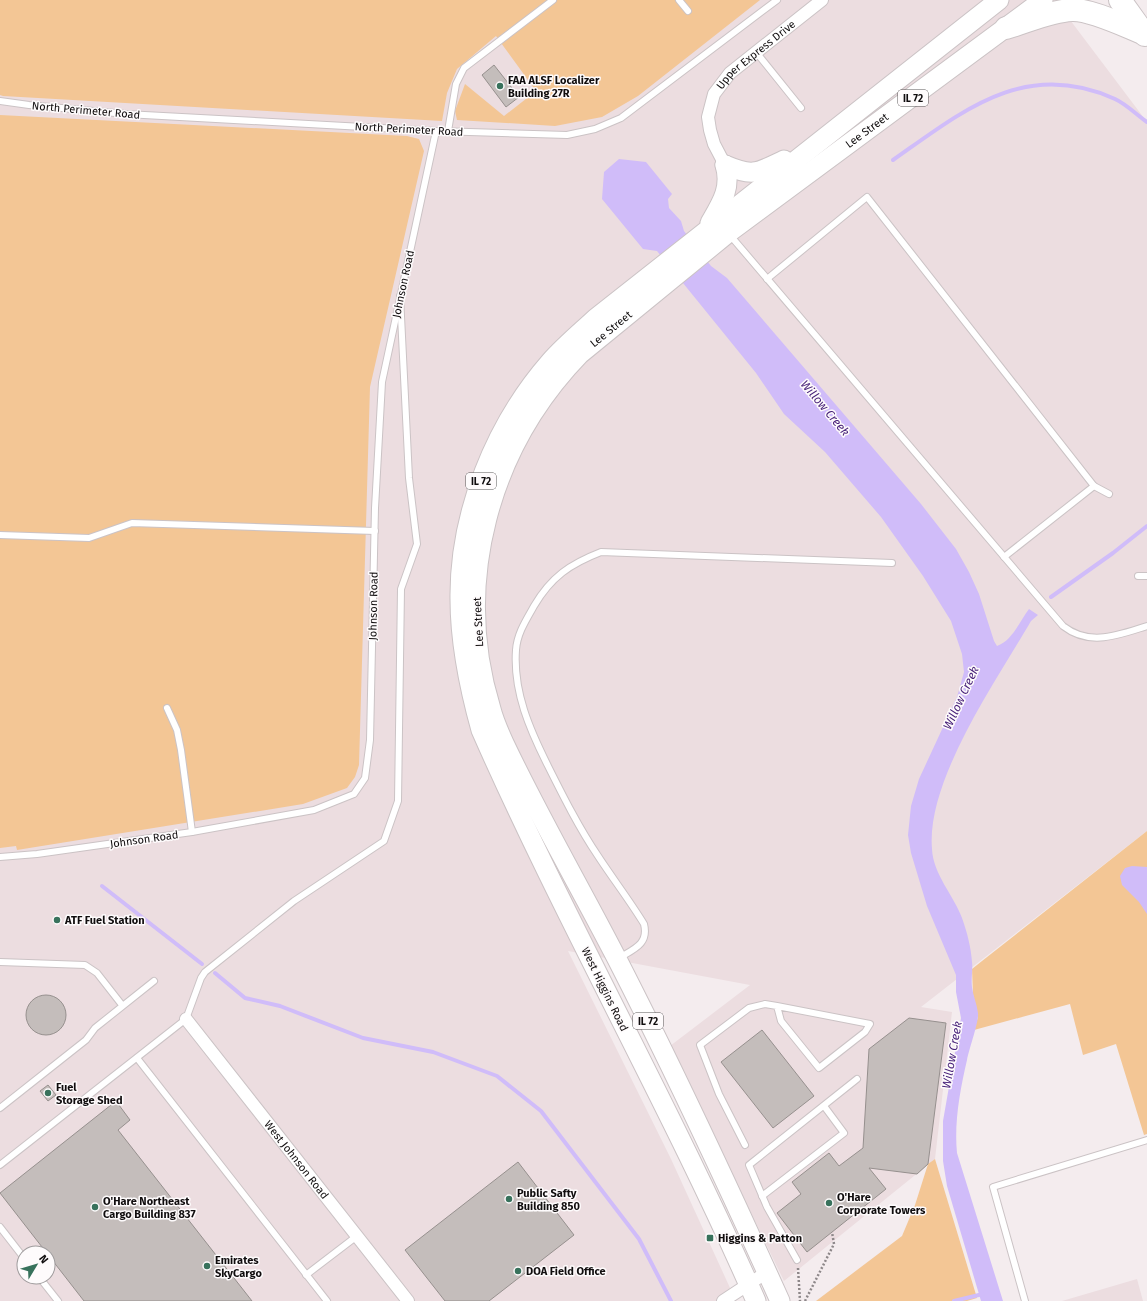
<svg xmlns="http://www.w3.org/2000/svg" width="1147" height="1301" font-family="'Fira Sans',sans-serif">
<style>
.built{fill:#ecdde0;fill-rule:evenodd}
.green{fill:#f3c695}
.water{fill:#d0bcf9}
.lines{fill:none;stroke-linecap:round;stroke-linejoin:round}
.stream{stroke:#d0bcf9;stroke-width:4}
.building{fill:#c4bdbb;stroke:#96908e}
.lane-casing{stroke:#cbc3c5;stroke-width:8}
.street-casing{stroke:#cbc3c5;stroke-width:14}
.primary-casing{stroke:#cbc3c5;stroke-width:21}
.highway-casing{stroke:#cbc3c5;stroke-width:24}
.path{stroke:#8d8789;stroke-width:2.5;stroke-dasharray:2 2;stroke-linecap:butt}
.lane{stroke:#fff;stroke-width:6}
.street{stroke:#fff;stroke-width:12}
.primary{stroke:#fff;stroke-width:19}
.highway{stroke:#fff;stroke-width:22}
.poi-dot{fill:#38725c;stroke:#fefbfc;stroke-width:1.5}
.labels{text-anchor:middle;stroke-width:3;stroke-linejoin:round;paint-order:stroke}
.shield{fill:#fefbfc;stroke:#575455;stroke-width:1}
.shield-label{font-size:10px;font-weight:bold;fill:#100d0e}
.street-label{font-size:11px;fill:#100d0e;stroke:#fefbfc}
.poi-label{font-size:11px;font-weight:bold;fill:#100d0e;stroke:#fefbfc;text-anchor:start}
.water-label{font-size:12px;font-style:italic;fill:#49237a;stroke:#fefbfc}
</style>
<rect width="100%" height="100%" fill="#f4ecee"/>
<g class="built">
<path d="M0 0H1055L1147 122V831L921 1007 952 1012 935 1159 784 1281 670 1046 750 985 568 951 671 1159 736 1301H0ZM24 1253H48V1277H24Z"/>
<polygon points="1137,1279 1143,1301 1062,1301"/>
</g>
<g class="green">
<polygon points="0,0 760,0 638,96 602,117 555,126 457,120 455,111 465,84 504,116 536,91 496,36 457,69 447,93 442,121 3,96 0,95"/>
<polygon points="0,115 407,136 419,139 424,151 370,387 359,765 355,777 347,788 303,804 17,850 16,846 0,848"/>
<polygon points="1147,831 1147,1134 1144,1135 1116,1044 1083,1055 1070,1004 974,1030 978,1017 973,995 972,969 982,961"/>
<polygon points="935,1159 977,1298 967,1301 816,1301 902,1236 915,1205 928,1164"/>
</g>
<g class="water">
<path d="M619 159 646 162 672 194 668 199 669 208 681 221 684 231 711 266 727 278 921 504 956 549 969 572 979 594 994 641 997 646C1012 641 1020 621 1029 609L1038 615 1031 621C997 680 926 780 932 849 933 874 954 896 962 918 967 932 971 947 972 962 973 970 971 978 972 987 973 996 977 1004 978 1013 979 1022 969 1049 967 1060 960 1090 954 1123 957 1153L1003 1301H981L947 1186 943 1161V1121L961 1018 956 992V975L927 906 911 853 908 835 911 806 919 779 957 697 964 672 962 654 951 621 923 576 881 517 825 452 784 414 756 373 657 251 643 249 602 199 604 172Z"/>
<polygon points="1132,866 1147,867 1147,914 1139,902 1122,885 1120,876 1125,868"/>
</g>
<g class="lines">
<g class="stream">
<path d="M893 160C963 111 1025 58 1115 99 1126 104 1137 115 1147 122"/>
<polyline points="1051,597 1113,553 1147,526"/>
<polyline points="102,886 202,964"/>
<polyline points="215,973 245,998 280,1006 363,1038 433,1052 497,1076 541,1111 639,1239 671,1301"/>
<polyline points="954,1301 983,1294"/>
</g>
</g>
<g class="building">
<polygon points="494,65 519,97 506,107 482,75"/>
<circle cx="46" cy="1015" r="20"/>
<polygon points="909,1018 946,1023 928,1164 917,1174 869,1168 886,1189 807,1252 777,1213 801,1194 792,1182 829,1153 839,1166 863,1148 869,1049"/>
<polygon points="762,1030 814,1096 773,1128 721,1062"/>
<polygon points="48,1085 56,1095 48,1101 40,1091"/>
<polygon points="116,1101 130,1120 118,1130 252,1301 84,1301 0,1193"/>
<polygon points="518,1162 574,1235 489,1301 445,1301 405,1250"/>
</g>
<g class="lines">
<g class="lane-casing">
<g id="lane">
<polyline points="679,0 688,11"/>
<polyline points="756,52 801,108"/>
<polyline points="0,101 29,105 126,114 436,131 567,135 595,129 621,118 777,0"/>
<polyline points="448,131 456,84 464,68 553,0"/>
<path d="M729 234 1063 626C1090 647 1118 635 1147 626"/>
<polyline points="767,279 867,197 1094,486 1109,494"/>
<polyline points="0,535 89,538 132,523 375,531"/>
<polyline points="1004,557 1094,486"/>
<polyline points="1138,576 1147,576"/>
<polyline points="167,708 177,730 181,750 192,832"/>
<polyline points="0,857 37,854 192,832 314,810 354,794 365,778 370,740 375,508 382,382 436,131"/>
<path d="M619 958C634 949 649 944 644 924 630 901 613 879 598 856 579 828 563 796 548 766 530 730 513 692 516 650 517 634 526 620 534 606 551 577 570 564 601 552L892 563"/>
<polyline points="0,962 85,965 97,973 122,1005"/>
<polyline points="137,1058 327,1301"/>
<polyline points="0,1108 86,1040 95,1028 154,981"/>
<polyline points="745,1145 719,1094 700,1045 749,1008 765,1004 777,1006 870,1024 865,1032 819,1068 781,1021 777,1006"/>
<polyline points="0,1165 186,1019 201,978 205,972 294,901 384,841 398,801 401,589 417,544 409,478 400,296"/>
<polyline points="762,1196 844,1133 824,1106"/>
<polyline points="0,1227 24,1258"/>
<polyline points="797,1260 767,1207 749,1165 857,1079"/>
<polyline points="306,1275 357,1236"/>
<polyline points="39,1277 58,1301"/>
<polyline points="1025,1301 993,1187 1147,1140"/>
</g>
</g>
<g class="street-casing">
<g id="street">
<path id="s1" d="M725 165 714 144 710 130 708 117 714 94 730 73 822 0"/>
<path id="s2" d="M186 1019 408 1301"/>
<polyline points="723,1301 767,1272"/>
</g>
</g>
<g class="primary-casing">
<g id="primary">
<path d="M725 165C753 177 757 173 784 160"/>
<path d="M710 223C721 204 732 188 725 165"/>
<path d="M756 1301C671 1107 566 923 481 730 469 687 460 643 460 599 459 514 495 425 550 362 564 346 581 332 596 318L999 0"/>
<path id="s3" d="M780 1301C728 1186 675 1072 617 959 580 887 539 817 504 743 499 732 494 721 491 709 452 582 489 448 580 354L728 233 1043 0"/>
</g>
</g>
<g class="highway-casing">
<g id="highway">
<polyline points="1120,0 1145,35"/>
<path d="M1006 28C1027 22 1050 11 1072 10 1091 9 1127 27 1145 34"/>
</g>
</g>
<g class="path">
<polyline points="798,1268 800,1301"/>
<polyline points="805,1301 834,1244 832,1232"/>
</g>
<use href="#lane" class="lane"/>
<use href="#street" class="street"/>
<use href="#primary" class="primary"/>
<use href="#highway" class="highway"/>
</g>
<g class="poi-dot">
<circle cx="500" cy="86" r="4"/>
<circle cx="57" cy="920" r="4"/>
<circle cx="48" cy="1093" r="4"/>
<circle cx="509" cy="1199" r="4"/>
<circle cx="829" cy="1203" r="4"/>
<circle cx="95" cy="1207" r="4"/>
<rect x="706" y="1234" width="8" height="8" rx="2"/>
<circle cx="207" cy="1266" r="4"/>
<circle cx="518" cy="1271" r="4"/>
</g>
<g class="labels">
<g class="shield">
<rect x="898" y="90" width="30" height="16" rx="3"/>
<rect x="466" y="473" width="30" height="16" rx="3"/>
<rect x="633" y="1013" width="30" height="16" rx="3"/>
</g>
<g class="shield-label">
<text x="913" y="102">IL 72</text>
<text x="481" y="485">IL 72</text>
<text x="648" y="1025">IL 72</text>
</g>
<g class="street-label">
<text dy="4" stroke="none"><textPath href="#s1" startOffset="133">Upper Express Drive</textPath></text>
<text transform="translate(86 110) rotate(5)" y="4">North Perimeter Road</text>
<text transform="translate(409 129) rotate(3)" y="4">North Perimeter Road</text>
<text dy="4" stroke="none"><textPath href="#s3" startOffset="1407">Lee Street</textPath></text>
<text transform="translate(403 284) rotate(-78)" y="4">Johnson Road</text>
<text dy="4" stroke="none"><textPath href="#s3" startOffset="1083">Lee Street</textPath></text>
<text transform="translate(373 606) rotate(-89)" y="4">Johnson Road</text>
<text transform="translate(478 622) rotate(-93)" y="4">Lee Street</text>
<text transform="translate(144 839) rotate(-8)" y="4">Johnson Road</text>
<text transform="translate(605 989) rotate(64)" y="4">West Higgins Road</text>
<text dy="4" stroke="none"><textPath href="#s2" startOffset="179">West Johnson Road</textPath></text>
</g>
<g class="poi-label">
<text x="508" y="84">FAA ALSF Localizer<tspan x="508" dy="13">Building 27R</tspan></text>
<text x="65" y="924">ATF Fuel Station</text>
<text x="56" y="1091">Fuel<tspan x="56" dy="13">Storage Shed</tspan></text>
<text x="517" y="1197">Public Safty<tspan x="517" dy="13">Building 850</tspan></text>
<text x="837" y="1201">O'Hare<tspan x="837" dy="13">Corporate Towers</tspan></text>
<text x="103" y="1205">O'Hare Northeast<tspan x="103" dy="13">Cargo Building 837</tspan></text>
<text x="718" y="1242">Higgins &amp; Patton</text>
<text x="215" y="1264">Emirates<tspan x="215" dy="13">SkyCargo</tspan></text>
<text x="526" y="1275">DOA Field Office</text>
</g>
<g class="water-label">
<text transform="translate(825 408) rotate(50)" y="4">Willow Creek</text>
<text transform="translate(961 698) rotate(-65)" y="4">Willow Creek</text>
<text transform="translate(952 1055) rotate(-80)" y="4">Willow Creek</text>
</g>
</g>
<g transform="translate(36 1265) rotate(52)"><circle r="19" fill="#fefbfc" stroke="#9f9c9d"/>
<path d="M0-3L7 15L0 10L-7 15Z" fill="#38725c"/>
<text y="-6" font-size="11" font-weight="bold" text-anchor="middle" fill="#100d0e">N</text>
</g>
</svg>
